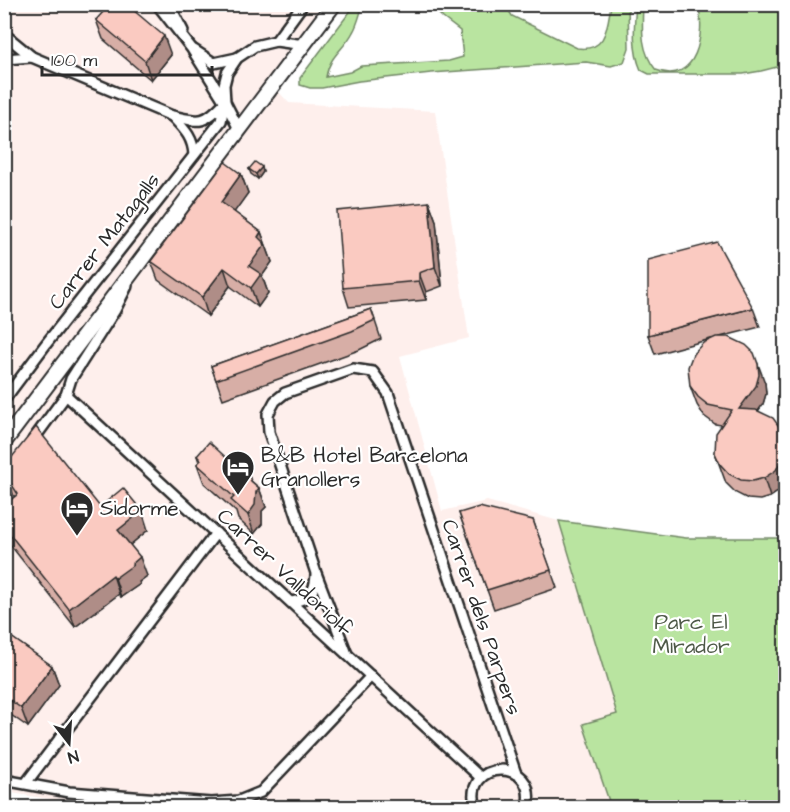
<svg xmlns="http://www.w3.org/2000/svg" width="790" height="812" font-family="'Architects Daughter',sans-serif">
<style>
.built{fill:#feefec}
.green{fill:#b9e4a0;stroke:#728866;stroke-width:1.5}
.lines{fill:none;stroke-linecap:round;stroke-linejoin:round}
.street-casing{stroke:#2b2b2b;stroke-width:14}
.secondary-casing{stroke:#2b2b2b;stroke-width:18}
.street{stroke:#fff;stroke-width:9}
.secondary{stroke:#fff;stroke-width:14}
.wall{fill:#d7aea6;stroke:#2b2b2b;stroke-width:1.5}
.shaded-wall{fill:#af8d87;stroke:#2b2b2b;stroke-width:1.5}
.building{fill:#facac1;stroke:#2b2b2b;stroke-width:1.5}
.labels{text-anchor:middle;stroke-width:4.5;stroke-linejoin:round;paint-order:stroke}
.street-label{font-size:21px;fill:#2b2b2b;stroke:#fff}
.poi-label{font-size:21px;fill:#2b2b2b;stroke:#fff;text-anchor:start}
.park-label{font-size:21px;fill:#4e5948;stroke:#fff}
</style>
<rect width="100%" height="100%" fill="#fff"/>
<filter id="ink" filterUnits="userSpaceOnUse"><feTurbulence type="fractalNoise" baseFrequency=".0167" numOctaves="2"/><feDisplacementMap in="SourceGraphic" scale="12" xChannelSelector="R" yChannelSelector="G"/><feConvolveMatrix kernelMatrix="1 2 1 2 8 2 1 2 1" color-interpolation-filters="sRGB"/></filter>
<g filter="url(#ink)">
<polygon class="built" points="5,5 322,5 268,80 289,103 435,111 469,338 400,356 442,511 487,501 559,521 617,714 583,724 611,807 106,808 5,792"/>
<g class="green">
<path d="M355 5H363C360 13 358 24 353 32 344 50 330 54 326 77L350 72 361 66 449 61 463 57 460 31 443 18 430 5H512L509 11 512 16 577 48C607 52 607 27 611 5H628L629 48 624 62 611 66 586 62 431 73 359 81 322 88H310L300 85V78Z"/>
<path d="M636 5H643C642 28 640 51 656 70 697 86 706 32 698 5H785V65L761 71 743 74H649L641 70C632 50 634 26 636 5Z"/>
<polygon points="559,521 686,538 785,538 785,807 611,807 583,724 617,714"/>
</g>
<g class="lines">
<g class="street-casing">
<g id="street">
<polyline points="157,4 192,49 225,102 240,131"/>
<polyline points="169,4 183,31"/>
<path d="M4 34 32 57 172 116C200 122 203 125 224 103"/>
<polyline points="276,41 303,4"/>
<polyline points="194,50 214,63 237,58"/>
<polyline points="4,59 32,57"/>
<path d="M172 116C184 129 193 137 194 155"/>
<polyline points="66,395 480,777"/>
<polyline points="4,400 46,344 221,121 225,102 224,85 227,73 237,58 255,46 276,41 304,45"/>
<polyline points="33,440 66,395 71,379 115,310 127,286"/>
<path d="M292 602C309 599 315 593 316 575"/>
<polyline points="347,654 316,573 269,432 268,414 275,401 285,393 353,369 373,372 388,393 516,774"/>
<polyline points="4,780 69,792 211,803 239,801 261,792 371,676"/>
<polyline points="26,783 216,533"/>
<path d="M476 808C460 759 540 756 527 808"/>
</g>
</g>
<g class="secondary-casing">
<polyline id="secondary" points="4,442 334,4"/>
</g>
<use href="#street" class="street"/>
<use href="#secondary" class="secondary"/>
</g>
<g class="wall">
<polygon points="96,20 171,55 151,80 103,39"/>
<polygon points="249,169 263,172 258,179 251,174"/>
<polygon points="241,174 248,193 234,212 261,232 272,262 262,276 268,293 258,307 230,286 208,316 158,280 151,261"/>
<polygon points="429,202 436,221 442,286 426,292 426,300 349,307 343,288"/>
<polygon points="753,308 760,327 720,337 765,383 766,394 763,404 758,411 783,432 786,438 786,484 782,489 770,497 760,500 748,499 736,493 726,483 715,453 722,425 715,424 704,416 697,405 690,386 711,339 655,354 648,335"/>
<polygon points="371,309 381,339 359,350 223,399 211,366"/>
<polygon points="197,456 251,481 259,488 266,507 262,511 262,524 254,534 238,519 236,512 204,483 197,464 199,462"/>
<polygon points="4,468 100,507 148,530 130,545 147,576 139,582 140,584 121,597 119,594 75,627 4,537 4,505 14,497"/>
<polygon points="459,513 533,520 557,588 494,609"/>
<polygon points="4,632 52,666 59,685 28,727 4,710"/>
</g>
<g class="shaded-wall">
<polygon points="164,36 171,55 151,80 145,61"/>
<polygon points="262,167 263,172 258,179 256,174"/>
<polygon points="241,174 248,193 228,221 221,202"/>
<polygon points="429,202 436,221 442,286 435,267"/>
<polygon points="261,232 272,262 262,276 268,293 258,307 251,288 249,266 258,237"/>
<polygon points="224,268 230,286 208,316 202,297"/>
<polygon points="419,273 426,292 426,300 419,281"/>
<polygon points="758,364 765,383 766,394 763,404 746,428 739,409"/>
<polygon points="783,432 786,438 786,484 782,489 770,497 764,478"/>
<polygon points="259,488 266,507 262,511 262,524 254,534 248,515 256,492"/>
<polygon points="142,511 148,530 125,549 118,530"/>
<polygon points="140,557 147,576 139,582 140,584 121,597 115,578"/>
<polygon points="113,575 119,594 75,627 69,609"/>
<polygon points="52,666 59,685 28,727 21,708"/>
</g>
<g class="building">
<polygon points="110,4 126,4 164,36 145,61 96,20"/>
<polygon points="225,162 241,174 221,202 261,232 258,237 265,244 249,266 261,274 251,288 224,268 202,297 151,261"/>
<polygon points="255,162 262,167 256,174 249,169"/>
<polygon points="429,202 435,267 419,273 419,281 343,288 337,211"/>
<polygon points="717,242 753,308 648,335 648,260"/>
<polygon points="371,309 375,320 352,331 216,380 211,366"/>
<polygon points="716,337 729,337 746,345 754,353 758,364 759,375 756,386 739,409 756,410 773,418 783,432 785,448 783,458 776,470 764,478 753,481 741,480 729,474 720,464 715,453 716,433 732,410 708,405 698,397 690,386 688,367 693,354 703,343"/>
<polygon points="36,427 100,507 123,488 142,511 118,530 140,557 132,564 133,565 115,578 113,575 69,609 4,527 4,505 18,494 8,479 10,477 4,467"/>
<polygon points="209,442 244,474 247,470 251,481 259,488 256,492 255,505 248,515 231,500 234,497 197,464 201,460 197,456"/>
<polygon points="479,507 533,520 551,570 487,590 459,513"/>
<polygon points="4,632 52,666 21,708 4,696"/>
</g>
</g>
<defs>
<g id="hotel-pin" transform="scale(1.725)"><path d="M0 17L-7.5 6A9.5 9.5 0 1 1 7.5 6Z" fill="#2b2b2b" stroke="#fff"/><path d="M-6-4.5h1.5V1H6V5H4.5V3h-9V5H-6ZM-4 0a1.8 1.8 0 1 1 3.6 0ZM.5 0V-2.5h3Q6-2.5 6 0Z" fill="#fff"/></g>
</defs>
<g fill-rule="evenodd">
<use href="#hotel-pin" x="238" y="467"/>
<use href="#hotel-pin" x="77" y="508"/>
</g>
<g class="labels">
<g class="street-label">
<text transform="translate(104 241) rotate(-52)" y="7">Carrer Matagalls</text>
<text transform="translate(285 572) rotate(43)" y="7">Carrer Valldoriolf</text>
<text transform="translate(482 617) rotate(71)" y="7">Carrer dels Parpers</text>
</g>
<g class="poi-label">
<text x="261" y="462">B&amp;B Hotel Barcelona<tspan x="261" dy="24">Granollers</tspan></text>
<text x="100" y="515">Sidorme</text>
</g>
<g class="park-label">
<text x="691" y="629">Parc El<tspan x="691" dy="24">Mirador</tspan></text>
</g>
</g>
<rect width="790" height="812" fill="none" stroke="#fff" stroke-width="24"/>
<rect x="12" y="12" width="766" height="788" fill="none" stroke="#2b2b2b" stroke-width="2" filter="url(#ink)"/>
<g transform="translate(69 743) rotate(163)" stroke="#ffffff" stroke-width="4.5" paint-order="stroke">
<path d="M0-4.5L10 22L0 15L-10 22Z" fill="#2b2b2b"/>
<text y="-9" font-size="16" font-weight="bold" text-anchor="middle" fill="#2b2b2b">N</text>
</g>
<path d="M42 66v9h170v-9" fill="none" stroke="#2b2b2b" stroke-width="3"/>
<text x="51" y="66" font-size="18" fill="#2b2b2b" stroke="#ffffff" stroke-width="4.5" paint-order="stroke">100 m</text>
</svg>
